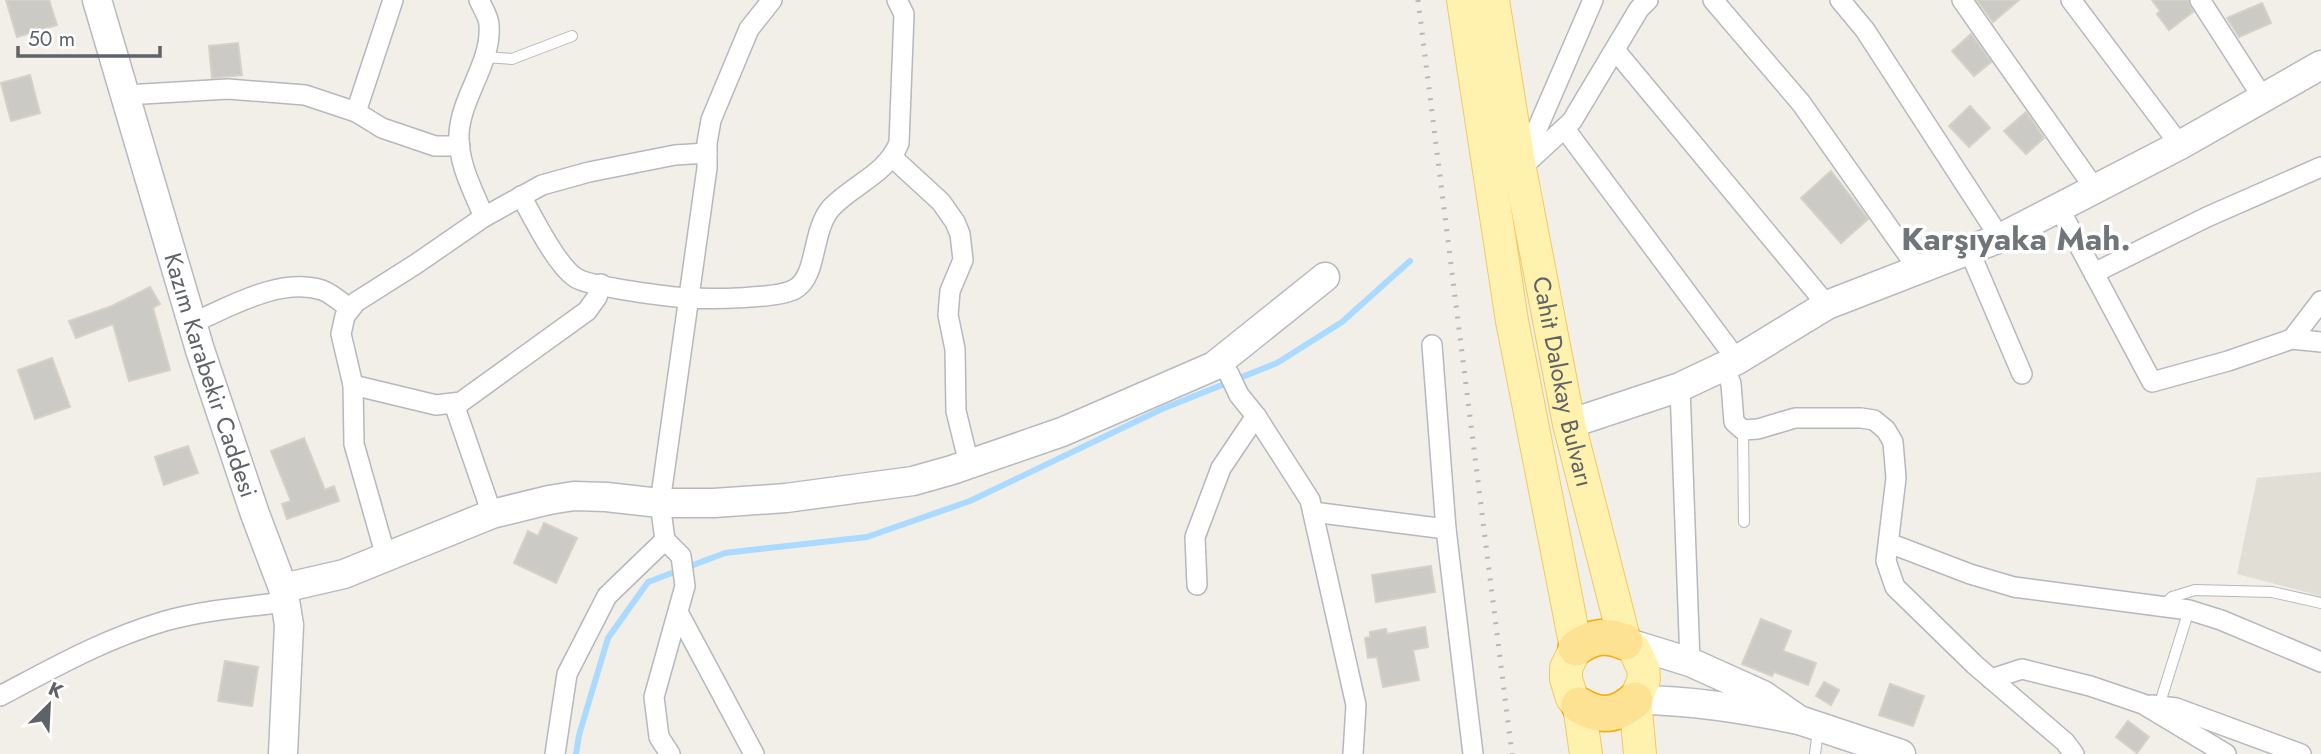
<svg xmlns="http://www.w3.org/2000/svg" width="2321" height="754" font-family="Jost,sans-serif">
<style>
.education{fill:#e1ded6}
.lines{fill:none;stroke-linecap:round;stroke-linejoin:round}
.stream{stroke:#aadaff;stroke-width:6}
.building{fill:#cccac5;stroke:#d6d1c6;stroke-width:2}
.lane-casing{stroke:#b5b8bc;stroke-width:12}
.street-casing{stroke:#b5b8bc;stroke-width:22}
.secondary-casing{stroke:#b6babf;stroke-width:31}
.primary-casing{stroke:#f2c960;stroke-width:34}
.highway-casing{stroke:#f9ab00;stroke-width:38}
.lane{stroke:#fff;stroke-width:10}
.street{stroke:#fff;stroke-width:19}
.secondary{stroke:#fff;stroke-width:28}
.primary{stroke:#fff2af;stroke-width:32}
.highway{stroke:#fde293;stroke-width:35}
.rail{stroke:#b6b7b8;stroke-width:5;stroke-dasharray:2 9;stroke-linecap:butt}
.labels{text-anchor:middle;stroke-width:7;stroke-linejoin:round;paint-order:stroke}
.street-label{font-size:24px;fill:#5f6368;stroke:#fff}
.district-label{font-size:32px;font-weight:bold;fill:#70757a;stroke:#fff}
</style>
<rect width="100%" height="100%" fill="#f1efe8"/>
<polygon class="education" points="2321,472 2321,596 2237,574 2257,478"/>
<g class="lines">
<polyline class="stream" points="576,754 579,735 608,638 648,582 725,553 867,537 970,501 1162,409 1277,363 1342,322 1410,261"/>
</g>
<g class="building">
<polygon points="6,0 49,0 57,25 17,37"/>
<polygon points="1977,0 2019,0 1993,22"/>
<polygon points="2152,0 2188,0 2193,12 2169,30 2157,14 2160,11"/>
<polygon points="2262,3 2271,23 2239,37 2227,18"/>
<polygon points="1971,34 1991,62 1974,76 1952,51"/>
<polygon points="238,43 242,75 212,78 209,46"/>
<polygon points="30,75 40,113 11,121 1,83"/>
<polygon points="1970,106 1990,128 1969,147 1949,126"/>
<polygon points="2026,112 2044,138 2026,154 2004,131"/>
<polygon points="1831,171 1868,219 1841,243 1801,198"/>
<polygon points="150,287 160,304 153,308 170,370 129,381 113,324 76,338 69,321 112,306"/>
<polygon points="52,358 70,407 35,419 18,370"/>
<polygon points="304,438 325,490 334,486 339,501 287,519 282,504 291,501 271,451"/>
<polygon points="188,446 198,473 164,485 155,457"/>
<polygon points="544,523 577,538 556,583 514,563 528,531 538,536"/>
<polygon points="1431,566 1435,592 1376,602 1372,575"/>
<polygon points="1761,619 1791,631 1783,651 1816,663 1808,685 1774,672 1772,676 1742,664"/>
<polygon points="1425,627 1428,647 1413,650 1419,680 1383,687 1377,657 1368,658 1365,638 1370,637 1370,632 1386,629 1387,634"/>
<polygon points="225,661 258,667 252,706 218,701"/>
<polygon points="1824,682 1839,690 1831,705 1816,696"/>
<polygon points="1890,684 1924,696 1913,726 1879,715"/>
<polygon points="2128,721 2149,737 2137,753 2116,737"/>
</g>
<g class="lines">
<g class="lane-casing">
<g id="lane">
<polyline points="484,57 512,59 572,36"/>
<polyline points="1743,430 1744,522"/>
<polyline points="2164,605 2172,597 2195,590 2272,592 2321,603"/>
<polyline points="2159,706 2189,610"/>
<polyline points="1815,754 1818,730"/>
</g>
</g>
<g class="street-casing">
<g id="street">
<path d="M479 0C482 7 489 17 489 25 492 63 461 96 459 134 458 164 473 190 484 217"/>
<polyline points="1713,0 1801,103 1918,269"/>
<polyline points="1840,0 1865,30 2000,238"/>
<polyline points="1962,0 2095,189"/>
<polyline points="2071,0 2180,145"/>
<polyline points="2200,0 2263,98"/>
<polyline points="1615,50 1827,305"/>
<polyline points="126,95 228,89 305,95 356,112 382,128 435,146 460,146"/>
<polyline points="356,112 393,0"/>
<polyline points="1565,129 1737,360"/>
<polyline points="892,157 941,202 955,222 960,234 963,260 950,291 948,315 955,349 956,411 969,464"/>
<polyline points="1522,164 1593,0"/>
<polyline points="1520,169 1572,121 1639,9 1648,0"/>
<path d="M521 196C533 217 558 269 578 279 594 287 669 297 689 298 710 299 778 299 795 289 818 276 811 231 831 208 852 185 887 174 899 143L904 14 897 0"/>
<polyline points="2059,208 2152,382 2228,361 2292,339 2321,342"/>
<polyline points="1969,250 2022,374"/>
<polyline points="2094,273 2207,217 2321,167"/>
<path d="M192 323C230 307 279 277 322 290 332 294 341 302 349 308"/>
<polyline points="2292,339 2321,301"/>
<polyline points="1432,345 1446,529 1473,754"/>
<polyline points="1220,361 1229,374 1239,395 1256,416 1310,500 1356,705 1353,754"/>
<polyline points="1725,367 1731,384 1734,422 1743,430 1758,429 1795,418 1861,418 1874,420 1886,430 1893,442 1896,478 1886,561 1895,587 1975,665 2065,742 2074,754"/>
<polyline points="353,385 436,405 461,402 587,311 597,297 601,284"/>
<polyline points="1680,387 1690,662"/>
<polyline points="454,404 492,514"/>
<polyline points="1313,512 1446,529"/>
<polyline points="1889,543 1970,574 2014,587 2189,610 2221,620 2321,662"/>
<polyline points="386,557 354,444 353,385 341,334 345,316 356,302 416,264 484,217 542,185 589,172 675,155 707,153"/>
<polyline points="1197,585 1195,537 1221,468 1256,416"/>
<polyline points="679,614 754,754"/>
<polyline points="1991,679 2022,669 2090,686 2143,704 2226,754"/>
<path d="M0 696C55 667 104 639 165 621 204 610 246 607 286 602"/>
<polyline points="2151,705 2176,708 2301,754"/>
<polyline points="555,754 567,674 607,596 665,540"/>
<polyline points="670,754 659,737 654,697 685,586 681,556 665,540 660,503 707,168 707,143 711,120 749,29 772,0"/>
</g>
</g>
<g class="secondary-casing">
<g id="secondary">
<path id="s1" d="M97 0 200 350 255 514 283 588 289 625 283 754"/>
<polyline points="1569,424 1680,387 1737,360 1827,305 2000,238 2180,145 2321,65"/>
<polyline points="283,588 344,574 492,514 549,500 574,496 606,497 660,503 714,503 786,498 913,481 952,470 1062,432 1214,366 1325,277"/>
<path d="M1625 642 1690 662 1763 695 1799 720C1744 709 1691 700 1635 700"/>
<polyline points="1799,720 1901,754"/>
</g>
</g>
<g class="primary-casing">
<g id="primary">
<polyline points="1463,0 1512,321 1576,648 1566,668 1566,679 1572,698 1579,705 1586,754"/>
<path id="s2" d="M1493 0 1520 169 1569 424 1625 642 1634 649 1643 668 1644 679 1635 700 1640 754"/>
</g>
</g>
<g class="highway-casing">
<g id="highway">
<path d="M1576 648C1593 636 1606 634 1625 642"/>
<path d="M1579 705C1600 718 1617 716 1635 700"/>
</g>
</g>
<use href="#lane" class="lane"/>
<use href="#street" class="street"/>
<use href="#secondary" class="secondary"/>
<use href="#primary" class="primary"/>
<use href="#highway" class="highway"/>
<polyline class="rail" points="1418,0 1512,754"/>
</g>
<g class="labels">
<g class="street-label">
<text dy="8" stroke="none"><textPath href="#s1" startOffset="392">Kazım Karabekir Caddesi</textPath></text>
<text dy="8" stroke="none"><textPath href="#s2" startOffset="388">Cahit Dalokay Bulvarı</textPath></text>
</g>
<g class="district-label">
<text x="2016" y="250">Karşıyaka Mah.</text>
</g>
</g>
<g transform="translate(49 705) rotate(24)" stroke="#ffffff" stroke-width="5" paint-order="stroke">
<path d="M0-5L12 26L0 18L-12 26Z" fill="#5f6368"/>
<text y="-10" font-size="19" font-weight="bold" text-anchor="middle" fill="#5f6368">K</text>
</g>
<path d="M18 46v10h142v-10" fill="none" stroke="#5f6368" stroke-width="3.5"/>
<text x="28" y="46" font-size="21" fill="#5f6368" stroke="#ffffff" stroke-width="5" paint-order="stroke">50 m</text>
</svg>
